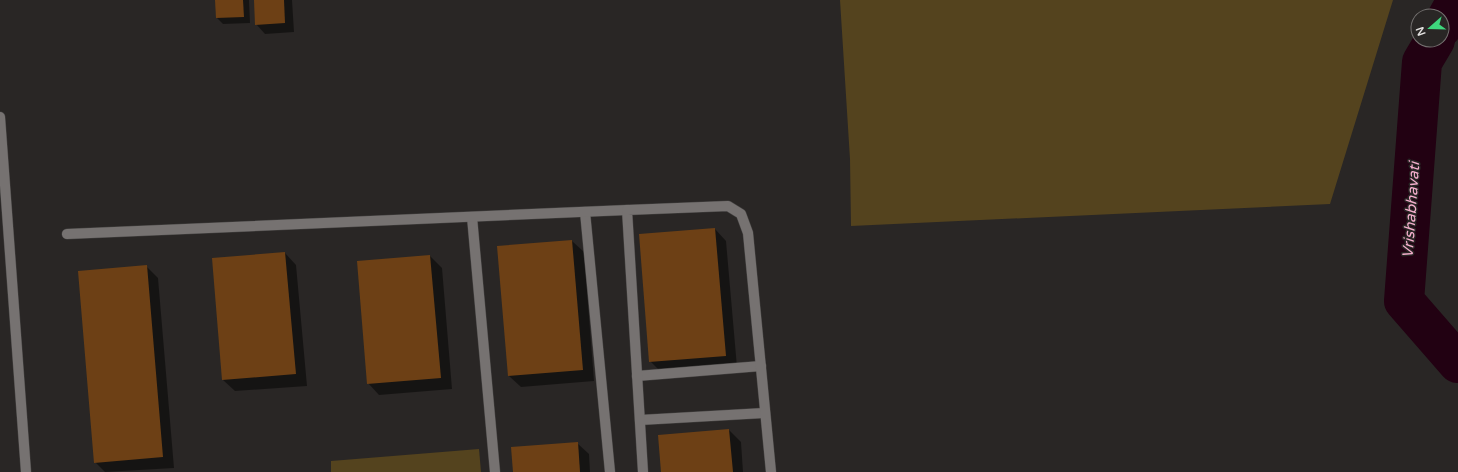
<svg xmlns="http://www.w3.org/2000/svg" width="1458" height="472" font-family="'Varela Round',sans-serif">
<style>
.green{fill:#54431e}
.shadow{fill:#0007}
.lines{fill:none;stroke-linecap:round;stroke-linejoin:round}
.river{stroke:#220112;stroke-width:40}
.building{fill:#6d4015}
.minor-casing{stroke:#444241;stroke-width:11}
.minor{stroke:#767271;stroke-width:10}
.labels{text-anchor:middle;stroke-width:3;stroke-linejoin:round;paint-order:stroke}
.water-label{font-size:15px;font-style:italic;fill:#f5afcd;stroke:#292625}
</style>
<rect width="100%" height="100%" fill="#292625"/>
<g class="green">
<polygon points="840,0 1393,0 1330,204 851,226 850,159"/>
<polygon points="479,449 481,472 331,472 331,461"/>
</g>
<g class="shadow">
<polygon points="216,0 249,0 250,23 223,24 217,18"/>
<polygon points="255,0 292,0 294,32 265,34 256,24"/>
<polygon points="715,229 726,241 737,367 662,373 650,361"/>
<polygon points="572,241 584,252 594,381 521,387 509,376"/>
<polygon points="285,253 296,265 307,386 235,391 223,380"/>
<polygon points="430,256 442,268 452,389 379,395 368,383"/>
<polygon points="146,266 158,278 174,468 105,472 95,462"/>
<polygon points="729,430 741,442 743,472 662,472"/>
<polygon points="577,443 589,454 590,472 514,472"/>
</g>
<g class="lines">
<g class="river">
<polyline points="1442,27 1457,0"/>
<polyline points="1435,40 1422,62 1404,301 1458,363"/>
</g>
</g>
<g class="building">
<polygon points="215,0 243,0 244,17 216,18"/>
<polygon points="254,0 284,0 285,23 255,25"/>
<polygon points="715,228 726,356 649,362 639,234"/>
<polygon points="572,240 583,370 508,376 497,246"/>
<polygon points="285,252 296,374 222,380 212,258"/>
<polygon points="430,255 441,378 367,384 357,261"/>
<polygon points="147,265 163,457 94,463 78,271"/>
<polygon points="729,429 733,472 661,472 658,435"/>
<polygon points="578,442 580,472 513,472 511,447"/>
</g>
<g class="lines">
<g class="minor-casing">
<g id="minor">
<polyline points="0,117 26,472"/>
<polyline points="585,212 610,472"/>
<polyline points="472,217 495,472"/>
<polyline points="67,234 627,210"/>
<polyline points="637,376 761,366"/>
<polyline points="640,420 765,413"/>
<polyline points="643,472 627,210 728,206 741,214 748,233 771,472"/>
</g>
</g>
<use href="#minor" class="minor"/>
</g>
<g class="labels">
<g class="water-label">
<text transform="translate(1411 210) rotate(-86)" y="5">Vrishabhavati</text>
</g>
</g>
<g transform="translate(1430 28) rotate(250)"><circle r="19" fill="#292625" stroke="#747170"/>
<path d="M0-3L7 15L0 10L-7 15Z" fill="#3ed77d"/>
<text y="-6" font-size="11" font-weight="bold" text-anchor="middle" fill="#e4e2e1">N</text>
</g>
</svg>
